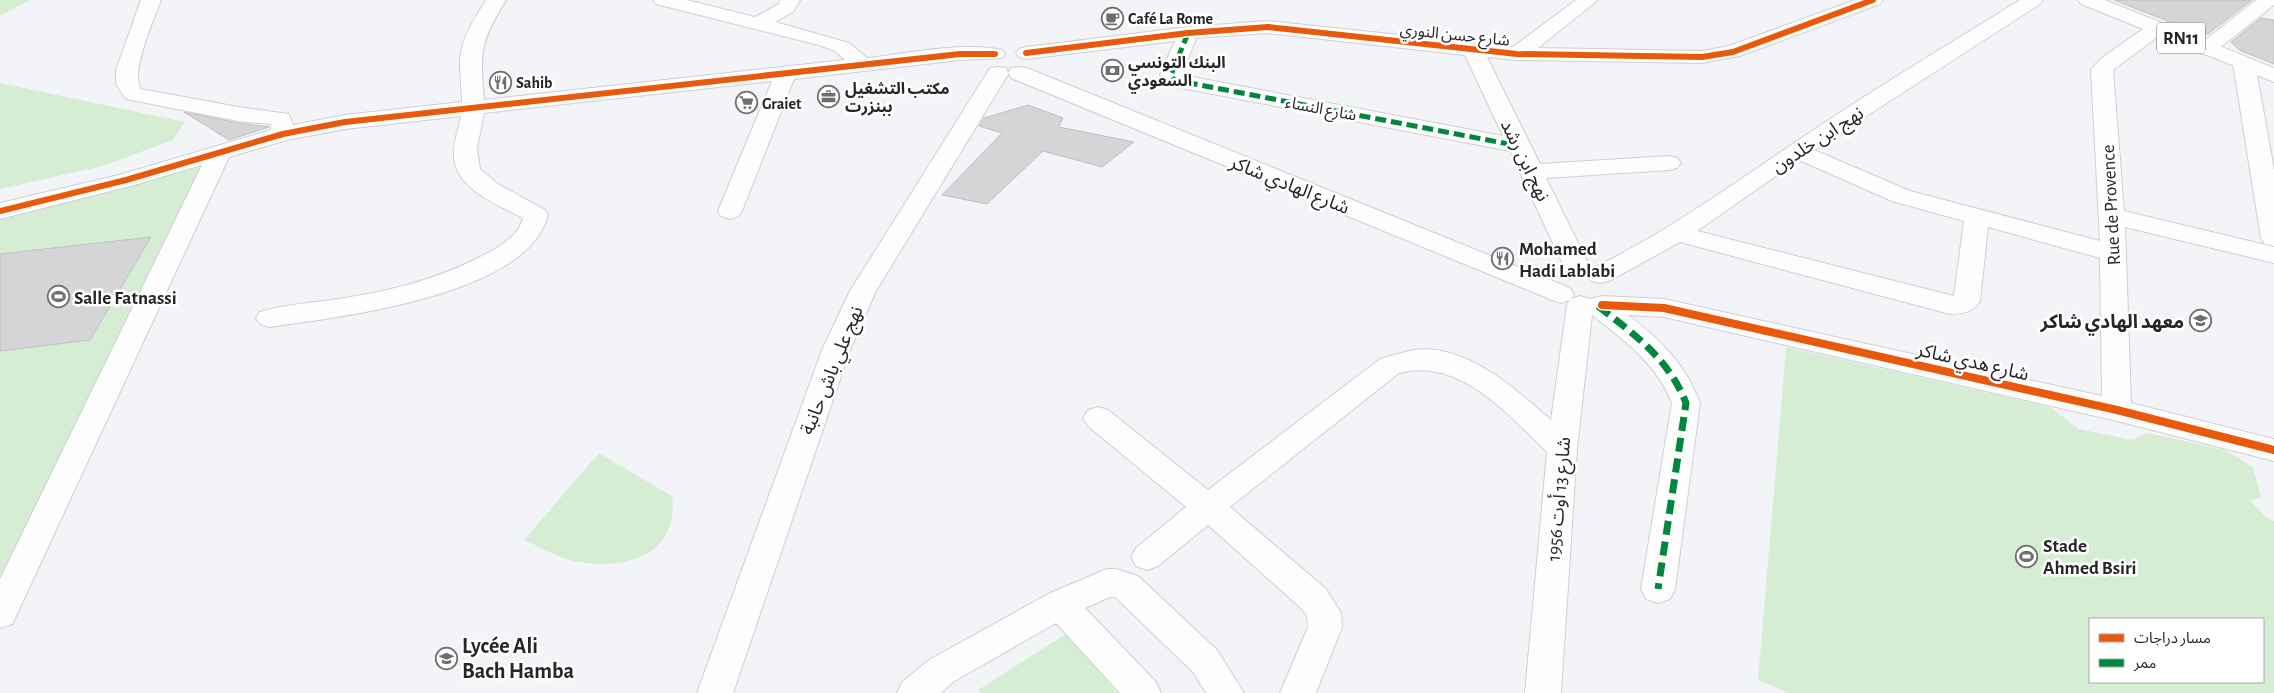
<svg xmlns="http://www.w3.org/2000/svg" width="2274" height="693" font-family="'Alegreya Sans','Noto Sans Arabic',sans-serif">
  <rect width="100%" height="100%" fill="#f3f4f7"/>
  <path fill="#d5eed3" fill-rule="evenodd" d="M0,0H30L0,16Z
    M0,83L185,122L173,140L103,166L0,189Z
    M202,167L0,585V218Z
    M1786,347L2050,407L2079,429L2132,440L2148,433L2225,450L2253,467L2261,497L2250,501L2266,517L2274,521V693H1789L1758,680ZM2090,619H2263V682H2090Z
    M599,453L672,496C680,558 620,572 570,560C554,556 539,546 524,540Z
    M1067,633L1117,693H981L978,690Z"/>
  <path fill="#d5d5d8" stroke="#bfc0c2" d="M2114,0H2252L2208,34L2198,33Z
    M2261,18L2274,20V64L2239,50L2231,42Z
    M1028,105L1063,118L1059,127L1134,142L1102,167L1043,151L987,204L942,195L1002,133L979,126L984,118Z
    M184,112L238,123L269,127L229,140Z
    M151,237L90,340L0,351V254Z"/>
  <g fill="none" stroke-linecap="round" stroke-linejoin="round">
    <defs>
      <path id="minor" d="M141,0H161C154,19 130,73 141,89L238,107L289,114L293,125L345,115L462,102C462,89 460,77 460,64C460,39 474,20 486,0H506C480,42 480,52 484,100L845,60L835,51L819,45L656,4L653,0H687L755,17L779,4L780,0H800L794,11L775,22L849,43L867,58C904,54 966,41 1002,50L1005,54L1002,58L960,60L794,79L742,211L739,216L730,219L721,216L718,211L772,81L484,113L477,148L480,169L498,184L545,210L548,215C528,296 339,317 269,327L260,324L256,318L260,312C283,305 308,303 332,300C385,292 434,281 482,256C499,247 518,237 523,218C500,206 456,189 454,158C453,144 458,130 461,116L345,129L287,140L229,157L17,614L12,624L0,628V579L202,165L134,185L0,219V203L119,175L271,130V124L238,121L126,99L116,84V70Z
        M1576,0H1598L1538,48L1702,51L1729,46L1855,0H1883L1880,4L1740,56L1702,63L1517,60L1487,57L1540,164L1669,156L1677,158L1681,163L1677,168L1669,170L1546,178L1591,269L1587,275L1578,277L1569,275L1565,269L1510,151L1166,85L1160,75L1175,41L1026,59L1019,57L1016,53L1019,49L1026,47L1188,27L1268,21L1513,47ZM1268,33L1465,55L1503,136L1182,75L1196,38Z
        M2020,0H2043L2040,4L1814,150L1910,191L2100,241L2091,69L2103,57L2150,24L2157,22L2164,24L2167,28L2164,32L2113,70L2124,211L2274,247V263L2125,227L2131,403L2274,439V461L2117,421L1664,317L1628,315C1660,339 1686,365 1700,403L1675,589L1670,599L1658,603L1646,599L1641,589L1672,403C1657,364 1624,340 1592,315L1577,448L1561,693H1525L1547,452C1507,414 1460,357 1399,373L1230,507L1326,589L1341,613L1342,627L1316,693H1280L1308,627L1307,616L1302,609L1208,525L1158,566L1147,570L1136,566L1131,557L1136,548L1186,507L1088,426L1083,418L1088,410L1098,407L1108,410L1208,490L1380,359C1391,356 1403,352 1414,350C1465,343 1516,389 1551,420L1567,305L1570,300L1561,303L1552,300L1011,78L1009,73L876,291L850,350L733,693H697L822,350L850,291L990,68L998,67L1006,68L1008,73L1011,68L1019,67L1027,68L1570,288L1574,294L1571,299L1580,296L1590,299L1602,296L1664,299L2102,396L2100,258L1988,227L1980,301C1973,312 1963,314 1950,314L1680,242L1609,281L1600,283L1591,281L1587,275L1591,269C1671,231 1741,178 1815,129C1882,84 1951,43 2020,0ZM1799,160L1892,201L1964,221L1954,296L1697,231Z
        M2256,0H2274V5L2213,53L2206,55L2199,53L2196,49L2199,45Z
        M2244,58L2251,60L2255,64L2274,170V246L2265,244L2261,238L2233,64L2237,60Z
        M1107,569H1116L1138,576L1217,650L1244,693H1206L1193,672L1115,597H1110L1085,608L1156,682L1161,693H1120L1056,623L953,682L941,693H897L902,682L929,660L1048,594Z"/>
      <path id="major" d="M2078,0H2105L2274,68V82L2081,4Z"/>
    </defs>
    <use href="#minor" stroke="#cfcfd1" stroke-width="2"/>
    <use href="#major" stroke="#cfcfd1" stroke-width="2"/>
    <use href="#minor" fill="#fdfdfe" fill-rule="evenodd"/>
    <use href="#major" fill="#fdfdfe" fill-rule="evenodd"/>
    <path stroke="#00873e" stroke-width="5" stroke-dasharray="11 5" stroke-linecap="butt" d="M1188,33L1171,75L1174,80L1519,146"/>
    <path stroke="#00873e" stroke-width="7" stroke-dasharray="14 7" stroke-linecap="butt" d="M1598,306C1634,334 1669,359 1686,403L1658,589"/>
    <defs>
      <path id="cycleway-far1" d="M1026,53L1188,33L1268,27L1517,54L1702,57L1733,52L1873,0
        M0,211L126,180L283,134L345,122L960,54H995"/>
      <path id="cycleway" d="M1602,305L1664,308L2117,410L2274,450"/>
    </defs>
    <use href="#cycleway-far1" stroke="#fff" stroke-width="9"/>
    <use href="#cycleway" stroke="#fff" stroke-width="11"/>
    <use href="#cycleway-far1" stroke="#e8590c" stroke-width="6"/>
    <use href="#cycleway" stroke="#e8590c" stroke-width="8"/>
  </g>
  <defs>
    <symbol id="cafe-ring" viewBox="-11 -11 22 22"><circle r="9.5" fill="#fff" stroke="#6e6e70" stroke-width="1.5"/><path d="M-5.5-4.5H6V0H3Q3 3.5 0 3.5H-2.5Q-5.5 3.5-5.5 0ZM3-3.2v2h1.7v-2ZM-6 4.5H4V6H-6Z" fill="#6e6e70"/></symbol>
    <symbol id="bank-ring" viewBox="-11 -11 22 22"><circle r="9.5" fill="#fff" stroke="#6e6e70" stroke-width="1.5"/><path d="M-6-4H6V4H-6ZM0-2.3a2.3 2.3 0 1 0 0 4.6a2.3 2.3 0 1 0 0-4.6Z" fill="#6e6e70"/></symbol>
    <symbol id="restaurant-ring" viewBox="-11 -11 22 22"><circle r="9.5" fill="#fff" stroke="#6e6e70" stroke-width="1.5"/><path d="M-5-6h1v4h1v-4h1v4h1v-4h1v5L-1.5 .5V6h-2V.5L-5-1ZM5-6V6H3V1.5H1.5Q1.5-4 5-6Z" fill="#6e6e70"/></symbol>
    <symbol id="office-ring" viewBox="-11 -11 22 22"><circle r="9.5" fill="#fff" stroke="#6e6e70" stroke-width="1.5"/><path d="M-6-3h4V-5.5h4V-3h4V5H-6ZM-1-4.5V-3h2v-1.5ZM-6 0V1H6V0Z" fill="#6e6e70"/></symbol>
    <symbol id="supermarket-ring" viewBox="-11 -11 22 22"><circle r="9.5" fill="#fff" stroke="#6e6e70" stroke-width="1.5"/><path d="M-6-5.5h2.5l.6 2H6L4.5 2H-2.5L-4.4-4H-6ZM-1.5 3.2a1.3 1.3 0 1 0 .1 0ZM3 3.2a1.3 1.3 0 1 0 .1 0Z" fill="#6e6e70"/></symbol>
    <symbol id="stadium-ring" viewBox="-11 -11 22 22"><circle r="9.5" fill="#fff" stroke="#6e6e70" stroke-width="1.5"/><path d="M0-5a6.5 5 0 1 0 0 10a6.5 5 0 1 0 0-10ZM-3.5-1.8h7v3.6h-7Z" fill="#6e6e70"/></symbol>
    <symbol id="school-ring" viewBox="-11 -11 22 22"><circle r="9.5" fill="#fff" stroke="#6e6e70" stroke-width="1.5"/><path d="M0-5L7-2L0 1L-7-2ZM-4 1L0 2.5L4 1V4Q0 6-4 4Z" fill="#6e6e70"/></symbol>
  </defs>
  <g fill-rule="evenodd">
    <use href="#cafe-ring" x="1100" y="6" width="25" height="25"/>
    <use href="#bank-ring" x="1100" y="58" width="25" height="25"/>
    <use href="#restaurant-ring" x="488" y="70" width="25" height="25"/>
    <use href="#office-ring" x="816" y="84" width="25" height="25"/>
    <use href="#supermarket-ring" x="734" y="90" width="25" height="25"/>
    <use href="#restaurant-ring" x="1490" y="246" width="25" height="25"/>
    <use href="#stadium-ring" x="46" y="284" width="25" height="25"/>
    <use href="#school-ring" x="2188" y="308" width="25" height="25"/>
    <use href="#stadium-ring" x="2014" y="544" width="25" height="25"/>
    <use href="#school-ring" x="434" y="646" width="25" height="25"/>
  </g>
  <g text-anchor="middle" stroke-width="5" stroke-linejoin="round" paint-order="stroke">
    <g font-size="16" font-weight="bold" fill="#262628" stroke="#fff" text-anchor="start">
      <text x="1128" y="24">Café La Rome</text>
      <text x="1128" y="68">البنك التونسي<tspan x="1128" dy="18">السعودي</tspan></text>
      <text x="516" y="88">Sahib</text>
      <text x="845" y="94">مكتب التشغيل<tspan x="845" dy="18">ببنزرت</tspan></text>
      <text x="762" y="109">Graiet</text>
    </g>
    <g font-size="16" fill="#262628" stroke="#fff">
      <text transform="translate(1455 34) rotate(6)" y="6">شارع حسن النوري</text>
      <text transform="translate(1321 108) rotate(11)" y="6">شارع النساء</text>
    </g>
    <rect fill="#fff" stroke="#676768" stroke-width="1" x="2157" y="22.5" width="48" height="31" rx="4"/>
    <g font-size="18" font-weight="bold" fill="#262628">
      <text x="2181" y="44">RN11</text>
    </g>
    <g font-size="19" fill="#262628" stroke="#fff">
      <text transform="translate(1817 139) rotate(-33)" y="7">نهج ابن خلدون</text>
      <text transform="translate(1526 160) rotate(64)" y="7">نهج ابن رشد</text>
      <text transform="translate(1290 184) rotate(22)" y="7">شارع الهادي شاكر</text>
      <text transform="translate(2110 205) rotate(-93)" y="7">Rue de Provence</text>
      <text transform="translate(1973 361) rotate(13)" y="7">شارع هدي شاكر</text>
      <text transform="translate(831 370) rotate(-68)" y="7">نهج علي باش حانبة</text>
      <text transform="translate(1558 499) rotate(-85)" y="7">شارع 13 أوت 1956</text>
    </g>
    <g font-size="19" font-weight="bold" fill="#262628" stroke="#fff" text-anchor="start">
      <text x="1519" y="255">Mohamed<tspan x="1519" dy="22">Hadi Lablabi</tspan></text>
      <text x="74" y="304">Salle Fatnassi</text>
      <text x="2184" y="328" text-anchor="end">معهد الهادي شاكر</text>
      <text x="2043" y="552">Stade<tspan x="2043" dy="22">Ahmed Bsiri</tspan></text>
    </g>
    <g font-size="22" font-weight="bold" fill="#262628" stroke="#fff" text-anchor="start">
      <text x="462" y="653">Lycée Ali<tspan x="462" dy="25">Bach Hamba</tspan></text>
    </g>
  </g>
  <rect x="2089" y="618" width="175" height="65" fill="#ffffff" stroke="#a8a8a9"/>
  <rect x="2099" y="634" width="25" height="8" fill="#e8590c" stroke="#a8a8a9"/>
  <text x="2134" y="643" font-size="15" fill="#262628">مسار دراجات</text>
  <rect x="2099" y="659" width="25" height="8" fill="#00873e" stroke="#a8a8a9"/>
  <text x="2134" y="668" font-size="15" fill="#262628">ممر</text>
</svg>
